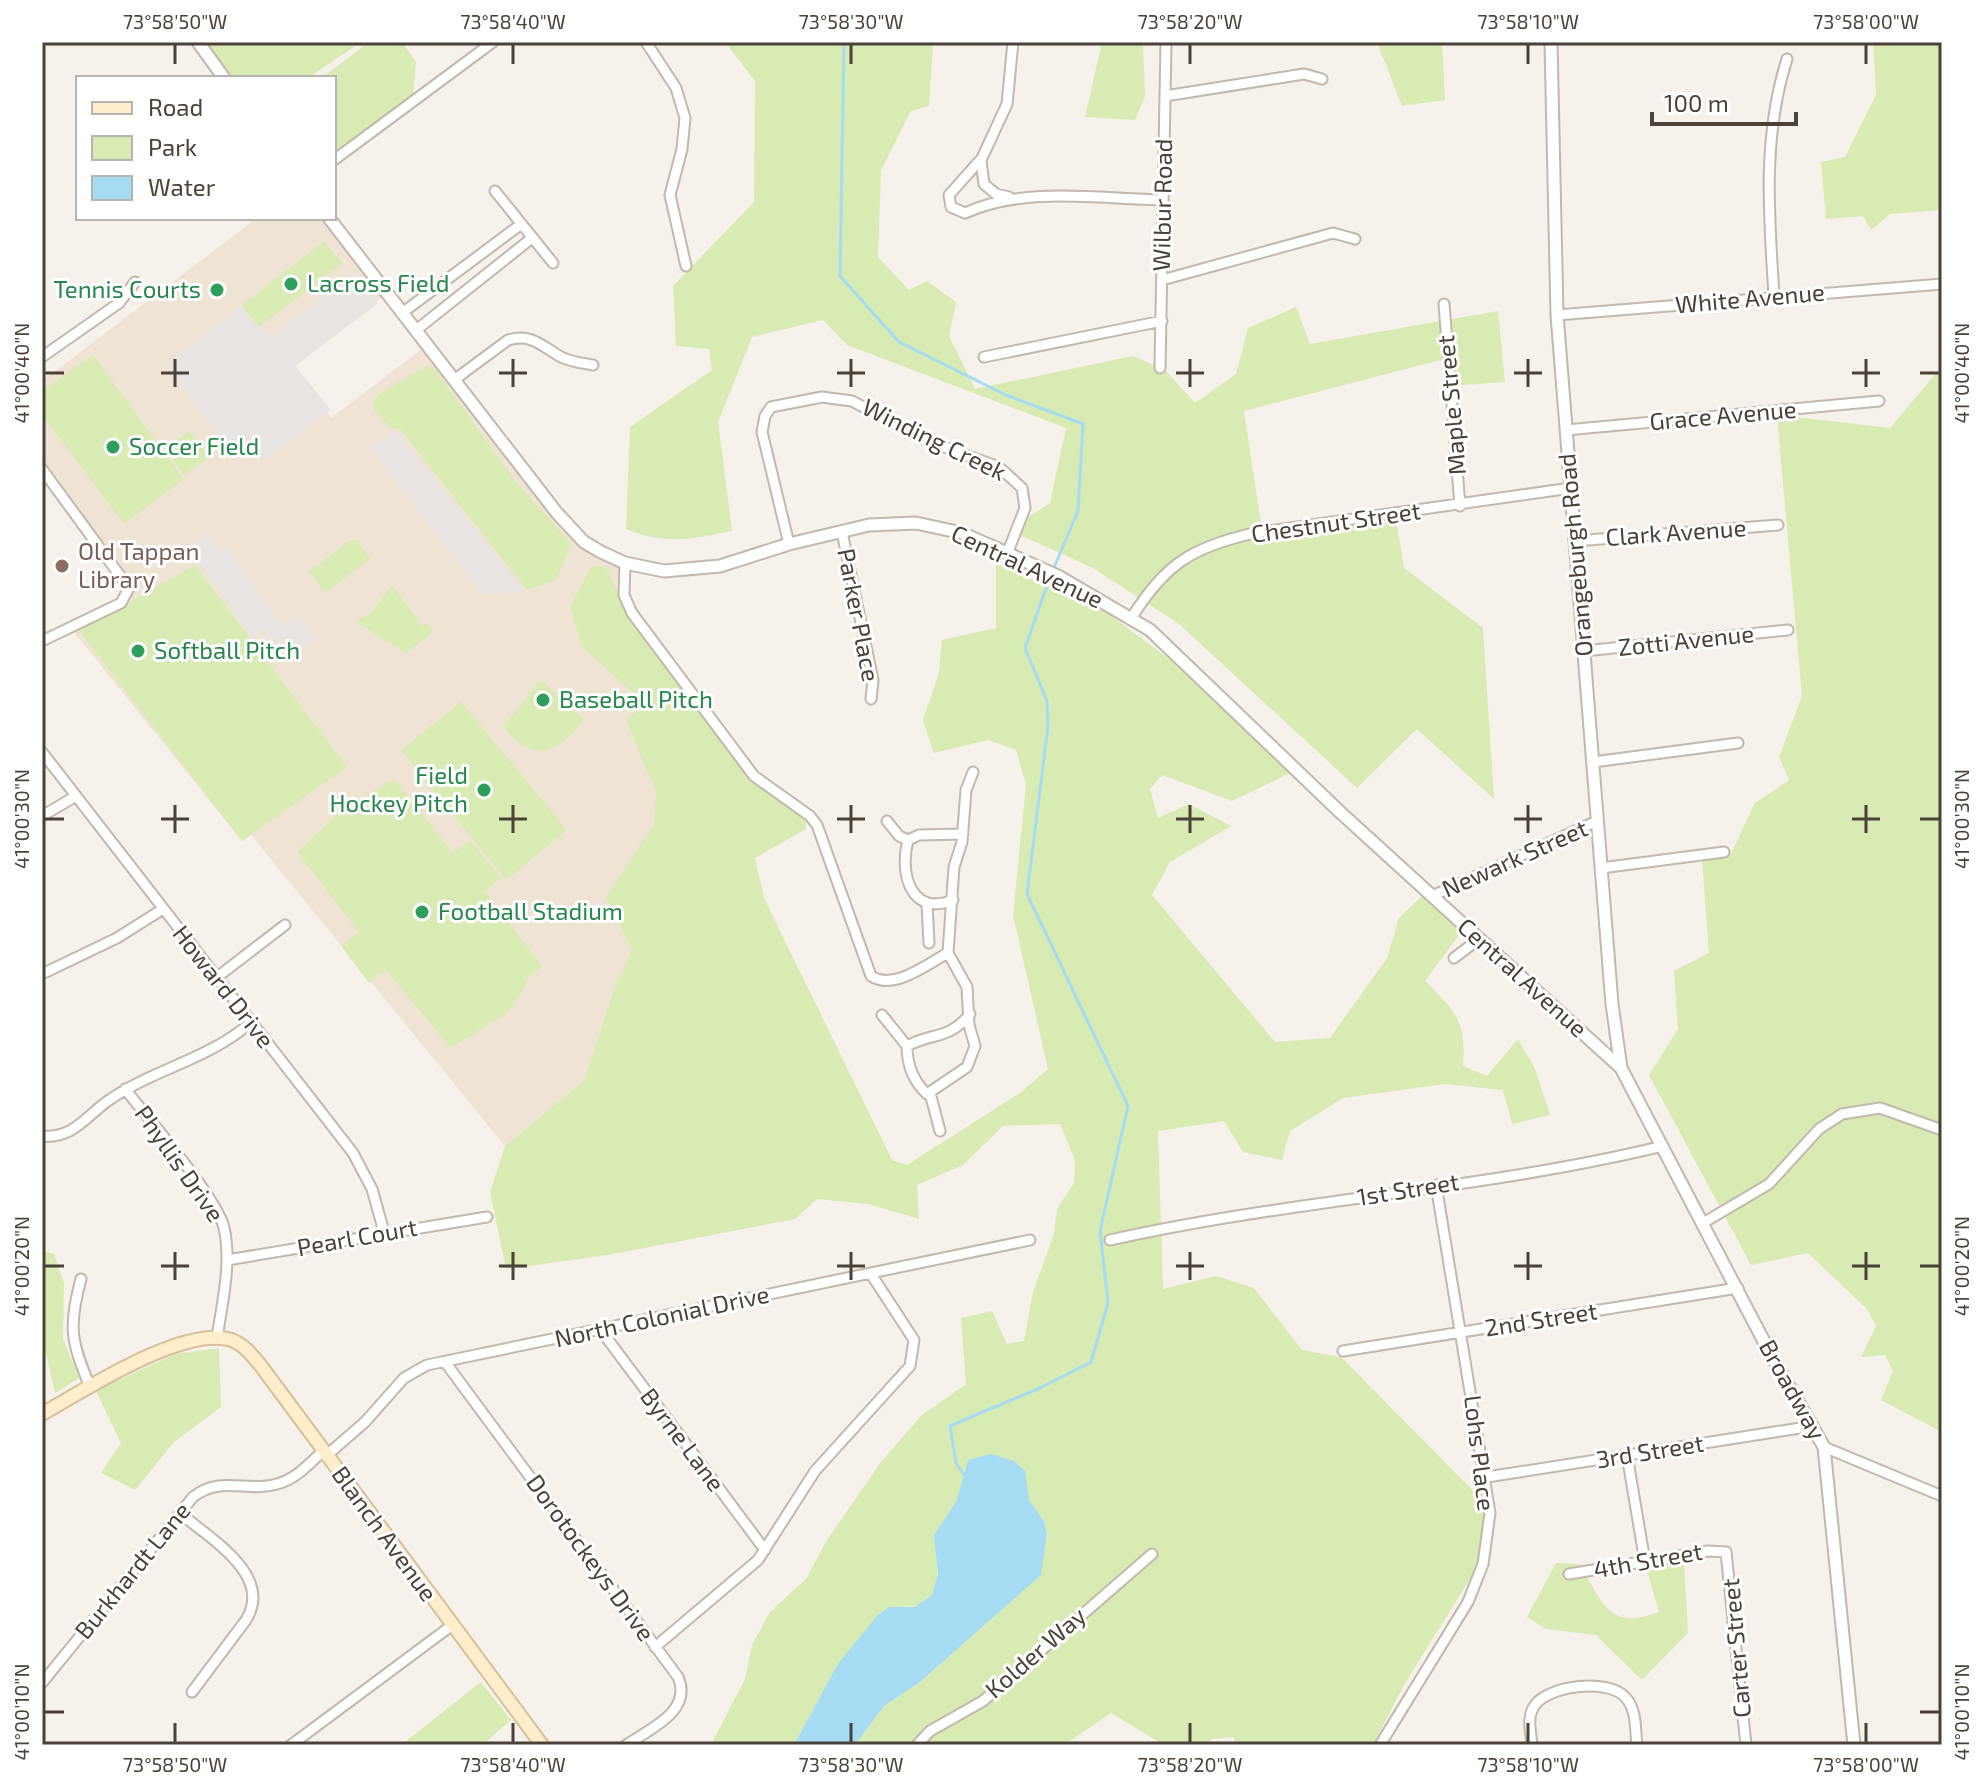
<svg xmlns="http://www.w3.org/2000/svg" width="1984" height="1787" font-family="'Exo 2',sans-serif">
  <rect width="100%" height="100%" fill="#f6f1ea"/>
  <path fill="#efe4d4" d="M257,218H329L387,293L295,366L331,418L426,346L570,528L625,563L624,595L754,776L614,990L585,1081L505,1146L251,835L242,841L70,627L128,593L42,469V381Z"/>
  <path fill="#d7ebb2" d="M206,42H361L308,78H231Z
    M369,42H402L416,62L413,95L334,152V78H322Z
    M725,42H933L929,106L911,111L881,171L878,257L909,290L927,281L956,302L949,336L975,389L1133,356L1165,370L1195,403L1236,374L1248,328L1296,307L1310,344L1498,311L1505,382L1451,386L1448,358L1244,411L1263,537L1395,513L1404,568L1483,628L1494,799L1417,729L1357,788L1179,624L1093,568L1009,530L1050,503L1066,428L847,345L823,320L752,337L718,422L732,531C694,539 663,545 626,529L630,427L712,370L709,349L676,346L673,286L754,202L755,81Z
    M1102,42H1143L1145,96L1135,120L1085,117Z
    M1377,42H1442L1445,100L1402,106Z
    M1873,42H1942V210L1890,214L1871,230L1863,216L1826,219L1821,162L1845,157L1876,95Z
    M324,241L342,263L259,327L241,306Z
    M93,355L184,479L124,524L42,414V391Z
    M427,366L433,367L513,478L571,544L556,580L527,590L400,429L391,428L374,410L373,402L380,393Z
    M1942,366V1432L1881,1400L1893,1371L1885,1355L1861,1357L1876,1326L1867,1309L1808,1253L1751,1265L1649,1075L1678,1029L1674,971L1709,953L1702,859L1731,854L1754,804L1789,780L1779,757L1802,696L1777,415L1890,428Z
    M190,431L209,458L184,475L165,448Z
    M350,540H357L370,559L325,593L309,572Z
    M996,564L1106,612L1168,658L1292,772L1232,801L1162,775L1150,789L1158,818L1189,804L1231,826L1170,862L1152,895L1275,1042L1330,1038L1387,958L1399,918L1422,896L1462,931L1425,981C1456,1012 1466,1020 1463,1066L1487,1076L1518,1039L1535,1069L1550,1115L1512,1124L1503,1090L1445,1084L1343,1098L1290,1131L1282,1160L1243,1152L1224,1121L1158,1131L1163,1289L1216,1276L1254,1288L1302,1350L1341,1357L1485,1503L1478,1566L1404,1685L1373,1745H1235L1234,1737L1211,1739L1210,1745H1164L1111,1713L1064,1745H855L884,1706L920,1682L1041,1574L1047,1533L1044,1521L1029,1500L968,1460L957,1500L934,1535L938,1556L937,1582L932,1595L915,1607L904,1606L837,1665L794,1745H711L745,1679L752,1645L770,1612L807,1578L825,1543L881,1462L922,1415L966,1384L961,1318L992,1311L1007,1344L1024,1341L1033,1292L1054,1234L1057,1209L1074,1183L1075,1160L1060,1124L1003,1126L963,1165L917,1185L919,1219L868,1204L817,1199L795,1219L608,1255L506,1269L490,1192L505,1146L585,1080L614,989L632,950L606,897L655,822L656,792L626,720L646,704L582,647L570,607L592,566H605L618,593L748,776L806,817V829L755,858L764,898L892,1160L907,1165L1020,1093L1048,1069L1013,915L1026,785L1016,750L988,740L934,753L923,720L939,673L942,640L996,628Z
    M195,565L347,767L242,841L79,631Z
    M392,585L422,626L427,623L434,632L406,653L356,622L373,611Z
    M541,680L583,719C562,754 529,765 504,726Z
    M461,702L567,830L506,880L401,750Z
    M394,779L453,853L470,840L501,878L485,891L542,966L527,979L523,990L508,1012L451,1048L386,970L369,983L341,946L359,932L297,852L341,811Z
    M42,1251L54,1254L64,1283L63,1339L79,1378L55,1393L42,1335Z
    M219,1348L221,1407L174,1442L135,1490L101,1473L121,1443L96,1391L175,1354Z
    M1684,1560L1688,1633L1642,1680L1596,1635L1546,1629L1527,1617L1556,1563L1579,1564C1604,1602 1606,1631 1659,1612L1646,1567Z
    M481,1682L511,1720L482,1745H401Z"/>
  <path fill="#e7e4e2" d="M353,273L378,303L295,366L331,410L262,461L252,449L237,460L166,364L241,306L269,338Z
    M395,430L525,592L483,594L369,447Z
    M206,533L220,552L227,548L282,626L299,615L316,639L297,652L286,637L275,644L264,628L252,637L197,559H190L201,551L194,542Z"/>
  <path fill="#a6dcf3" d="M990,1454L1014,1461L1025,1471L1029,1500L1044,1521L1047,1534L1041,1575L920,1682L884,1706L855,1745H794L837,1665L877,1616L889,1607H915L932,1595L938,1574L934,1535L957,1500L968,1460Z"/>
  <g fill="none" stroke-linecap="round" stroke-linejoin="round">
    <path stroke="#a6dcf3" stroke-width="3" d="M844,42L840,276L899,342L1006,395L1083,424L1078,511L1053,570
      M964,1475L956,1463L950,1426L1042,1387L1091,1362L1108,1303L1100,1231L1128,1106L1027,894L1048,726L1047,701L1025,648L1050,577"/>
    <defs>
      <path id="minor" d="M646,42L676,88L685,118L682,149L670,195L686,266
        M1013,42L1007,104L982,158L949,195L951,207L965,213C1024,186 1099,199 1162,200
        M1165,96L1304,74L1322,79
        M334,160L493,42
        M981,161L984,184L996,194L1009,197
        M495,191L553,263
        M1162,280L1333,233L1355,239
        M1774,296C1769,215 1762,138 1787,59
        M1444,304L1460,506
        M402,313L520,225
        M1557,315L1942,284
        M415,331L532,238
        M42,357L119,303L135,282
        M984,357L1162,321
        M1160,368L1166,42
        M454,380L508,340C531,333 542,346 561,357C571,362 582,363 593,365
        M1566,430L1879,401
        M42,469L129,588L121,603L42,641
        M842,532L873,680L871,699
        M1575,541L1778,525
        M789,544L762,432L765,416L771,407L822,397L852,401L925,440L999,467L1022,488L1025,508L1007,554
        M625,563L624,595L632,613L754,776L810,816L817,825L871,976C894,991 927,964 948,953
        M1132,617C1166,563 1193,547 1254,533L1571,488
        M1584,651L1788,630
        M42,752L353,1153L372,1189L384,1232
        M1593,762L1738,743
        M42,816L76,796
        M887,821L899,836L908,840
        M1601,868L1724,852
        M1432,896L1597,821
        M953,900C911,917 899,874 908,840L919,835L963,834
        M927,904L929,943
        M1454,958L1479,939
        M42,974L117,938L163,909
        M216,978L285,925
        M970,1014C949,1040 933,1032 907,1046C907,1065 913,1081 927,1094L967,1067L975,1046L969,1025L967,987L948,953L954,867L962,842L966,790L973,772
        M882,1015L907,1046
        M125,1089C147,1117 218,1199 224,1228C232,1263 222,1303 217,1338
        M930,1093L940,1131
        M42,1136C71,1139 84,1119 105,1103C151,1069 207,1061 250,1023
        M1703,1223L1769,1184L1819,1129L1842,1114L1880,1108L1942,1130
        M1110,1240C1293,1199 1482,1190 1663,1146
        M227,1260L487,1217
        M81,1279C68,1327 71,1341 90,1387
        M600,1329L765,1550
        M1343,1351L1738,1288
        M445,1362L678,1677C693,1711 650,1729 626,1745
        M1824,1447L1942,1496
        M327,1455L365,1422L404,1378L427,1365L1030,1240
        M1627,1455L1645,1562
        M1487,1477L1813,1426
        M180,1513C210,1539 274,1575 246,1620L192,1692
        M1569,1574L1708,1551L1726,1552L1746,1745
        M655,1647L758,1560L815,1471L910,1366L914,1340L871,1274
        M42,1683L193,1497C221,1475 246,1493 277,1484C296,1479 309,1464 323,1451
        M291,1745L451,1626
        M917,1745L930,1731L983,1701L1152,1554
        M1380,1745L1468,1602L1483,1564L1490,1513L1436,1185
        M1532,1745C1531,1733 1527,1719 1533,1708C1545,1685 1608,1678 1625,1697C1637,1709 1635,1729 1637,1745"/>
      <path id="tertiary" d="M198,42L224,78
        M1551,42L1557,315L1612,1004L1621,1068
        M329,218L557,513L584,542L601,552L625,563L664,571L720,566L789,544L869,525L916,523L962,533L1058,576L1150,630L1341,813L1621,1068L1770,1353L1824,1447L1854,1745"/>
      <path id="secondary" d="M42,1414C85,1390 179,1328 228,1339C242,1342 252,1355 261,1366L542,1745"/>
    </defs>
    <use href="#minor" stroke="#c2b8ac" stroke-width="13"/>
    <use href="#tertiary" stroke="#c2b8ac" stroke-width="15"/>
    <use href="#secondary" stroke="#d7c099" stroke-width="16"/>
    <use href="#minor" stroke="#fff" stroke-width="9"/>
    <use href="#tertiary" stroke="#fff" stroke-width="11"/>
    <use href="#secondary" stroke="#ffedcb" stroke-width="12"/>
  </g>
  <path fill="none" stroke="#4a4138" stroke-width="3" d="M175,44V64M513,44V64M851,44V64M1190,44V64M1528,44V64M1866,44V64M175,359V387M513,359V387M851,359V387M1190,359V387M1528,359V387M1866,359V387M44,373H64M161,373H189M499,373H527M837,373H865M1176,373H1204M1514,373H1542M1852,373H1880M1920,373H1940M175,805V833M513,805V833M851,805V833M1190,805V833M1528,805V833M1866,805V833M44,819H64M161,819H189M499,819H527M837,819H865M1176,819H1204M1514,819H1542M1852,819H1880M1920,819H1940M175,1252V1280M513,1252V1280M851,1252V1280M1190,1252V1280M1528,1252V1280M1866,1252V1280M44,1266H64M161,1266H189M499,1266H527M837,1266H865M1176,1266H1204M1514,1266H1542M1852,1266H1880M1920,1266H1940M44,1712H64M1920,1712H1940M175,1723V1743M513,1723V1743M851,1723V1743M1190,1723V1743M1528,1723V1743M1866,1723V1743"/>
  <g fill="#2e9e5b" stroke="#fff" stroke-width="3">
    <circle cx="291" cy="284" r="8"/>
    <circle cx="217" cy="290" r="8"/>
    <circle cx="113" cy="447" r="8"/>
    <circle cx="138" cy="651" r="8"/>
    <circle cx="543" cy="700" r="8"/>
    <circle cx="484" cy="790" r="8"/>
    <circle cx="422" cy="912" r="8"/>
  </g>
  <circle fill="#8d6e63" stroke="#fff" stroke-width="3" cx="62" cy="566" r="8"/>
  <g text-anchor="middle" stroke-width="6" stroke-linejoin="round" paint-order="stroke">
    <g font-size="24" fill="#4a4138" stroke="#fff">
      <text transform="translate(1163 205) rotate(-89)" y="8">Wilbur Road</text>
      <text transform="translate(1750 299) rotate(-5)" y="8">White Avenue</text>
      <text transform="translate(1452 405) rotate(-95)" y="8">Maple Street</text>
      <text transform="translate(1723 416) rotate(-5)" y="8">Grace Avenue</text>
      <text transform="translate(934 440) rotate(26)" y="8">Winding Creek</text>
      <text transform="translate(1336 523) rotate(-8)" y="8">Chestnut Street</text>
      <text transform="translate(1676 533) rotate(-4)" y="8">Clark Avenue</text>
      <text transform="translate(1576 555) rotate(-95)" y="8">Orangeburgh Road</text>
      <text transform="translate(1027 567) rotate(25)" y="8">Central Avenue</text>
      <text transform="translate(858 615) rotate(79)" y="8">Parker Place</text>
      <text transform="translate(1686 641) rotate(-6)" y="8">Zotti Avenue</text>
      <text transform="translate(1515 859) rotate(-24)" y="8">Newark Street</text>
      <text transform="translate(1522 978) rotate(42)" y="8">Central Avenue</text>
      <text transform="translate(223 987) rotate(52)" y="8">Howard Drive</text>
      <text transform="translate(179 1164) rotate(55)" y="8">Phyllis Drive</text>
      <text transform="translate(1408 1190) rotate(-9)" y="8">1st Street</text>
      <text transform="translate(357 1238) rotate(-10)" y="8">Pearl Court</text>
      <text transform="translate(662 1317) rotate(-12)" y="8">North Colonial Drive</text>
      <text transform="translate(1541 1320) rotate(-9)" y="8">2nd Street</text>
      <text transform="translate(1792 1390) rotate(61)" y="8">Broadway</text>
      <text transform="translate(682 1440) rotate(53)" y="8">Byrne Lane</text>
      <text transform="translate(1650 1452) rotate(-9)" y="8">3rd Street</text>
      <text transform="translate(1479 1453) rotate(83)" y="8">Lohs Place</text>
      <text transform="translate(384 1534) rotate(54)" y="8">Blanch Avenue</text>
      <text transform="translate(590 1558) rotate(54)" y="8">Dorotockeys Drive</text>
      <text transform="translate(1648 1561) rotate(-10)" y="8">4th Street</text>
      <text transform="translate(133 1571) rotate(-51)" y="8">Burkhardt Lane</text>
      <text transform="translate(1737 1648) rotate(-95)" y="8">Carter Street</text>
      <text transform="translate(1036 1653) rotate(-41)" y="8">Kolder Way</text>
    </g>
    <g font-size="24" fill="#27864d" stroke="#fff" text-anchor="start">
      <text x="307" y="292">Lacross Field</text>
      <text x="201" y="298" text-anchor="end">Tennis Courts</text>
      <text x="129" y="455">Soccer Field</text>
      <text x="154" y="659">Softball Pitch</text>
      <text x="559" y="708">Baseball Pitch</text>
      <text x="468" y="784" text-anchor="end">Field<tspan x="468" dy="28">Hockey Pitch</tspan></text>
      <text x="438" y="920">Football Stadium</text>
    </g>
    <g font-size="24" fill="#785e54" stroke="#fff" text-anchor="start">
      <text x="78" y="560">Old Tappan<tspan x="78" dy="28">Library</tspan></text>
    </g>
  </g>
  <rect width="1984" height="1787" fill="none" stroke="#ffffff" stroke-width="88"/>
  <rect x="76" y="76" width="260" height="144" fill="#ffffff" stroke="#b7b3af" stroke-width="2"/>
  <rect x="92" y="102" width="40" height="12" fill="#ffedcb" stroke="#b7b3af" stroke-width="2"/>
  <text x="148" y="116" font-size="24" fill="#4a4138">Road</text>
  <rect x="92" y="136" width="40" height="24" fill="#d7ebb2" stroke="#b7b3af" stroke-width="2"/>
  <text x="148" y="156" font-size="24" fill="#4a4138">Park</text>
  <rect x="92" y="176" width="40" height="24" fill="#a6dcf3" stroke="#b7b3af" stroke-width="2"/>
  <text x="148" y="196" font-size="24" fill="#4a4138">Water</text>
  <path d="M1652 112v12h144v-12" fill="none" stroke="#4a4138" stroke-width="4"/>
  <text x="1664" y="112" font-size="24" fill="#4a4138" stroke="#ffffff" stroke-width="6" paint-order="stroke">100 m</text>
  <rect x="44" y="44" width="1896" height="1699" fill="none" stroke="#4a4138" stroke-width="3"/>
  <g font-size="20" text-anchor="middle" fill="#4a4138">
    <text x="175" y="29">73°58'50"W</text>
    <text x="513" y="29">73°58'40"W</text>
    <text x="851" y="29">73°58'30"W</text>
    <text x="1190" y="29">73°58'20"W</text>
    <text x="1528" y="29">73°58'10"W</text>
    <text x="1866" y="29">73°58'00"W</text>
    <text transform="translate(22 373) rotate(-90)" y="7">41°00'40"N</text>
    <text transform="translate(1962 373) rotate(-90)" y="7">41°00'40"N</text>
    <text transform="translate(22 819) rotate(-90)" y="7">41°00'30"N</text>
    <text transform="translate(1962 819) rotate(-90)" y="7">41°00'30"N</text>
    <text transform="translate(22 1266) rotate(-90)" y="7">41°00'20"N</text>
    <text transform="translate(1962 1266) rotate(-90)" y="7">41°00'20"N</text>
    <text transform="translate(22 1712) rotate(-90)" y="7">41°00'10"N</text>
    <text transform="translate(1962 1712) rotate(-90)" y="7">41°00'10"N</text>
    <text x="175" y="1772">73°58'50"W</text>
    <text x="513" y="1772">73°58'40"W</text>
    <text x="851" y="1772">73°58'30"W</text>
    <text x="1190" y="1772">73°58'20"W</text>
    <text x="1528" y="1772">73°58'10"W</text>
    <text x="1866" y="1772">73°58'00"W</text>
  </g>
</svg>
